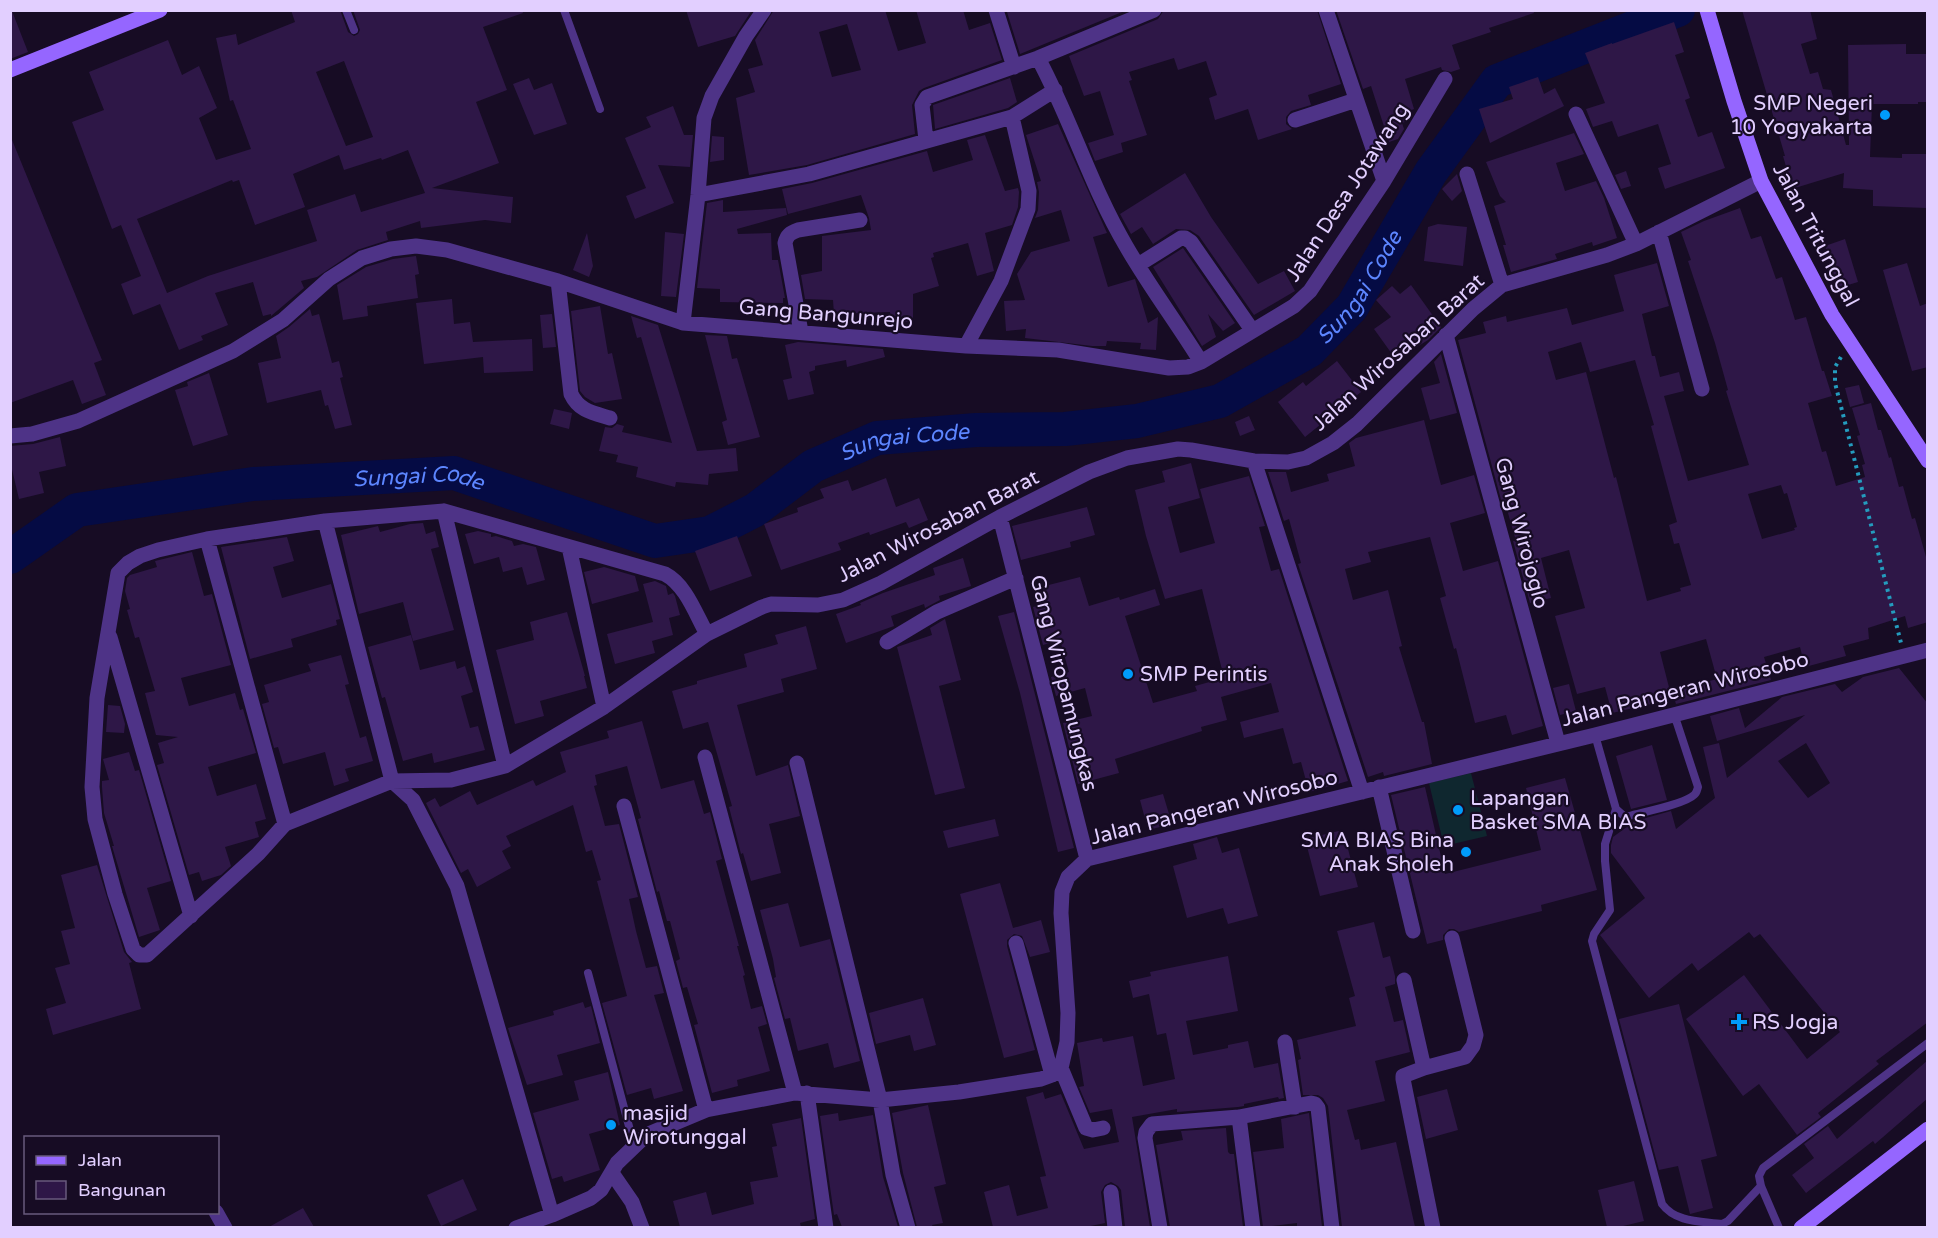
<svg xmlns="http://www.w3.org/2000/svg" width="1938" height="1238" font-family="'Varela Round',sans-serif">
  <rect width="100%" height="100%" fill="#170c24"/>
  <path fill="#0f272f" d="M1471,773L1487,836L1444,846L1429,783Z"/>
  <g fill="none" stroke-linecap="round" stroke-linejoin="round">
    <path stroke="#050b44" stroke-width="34" id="s1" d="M10,557L77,510L253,484L454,473L655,541L710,533L755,510L813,466L877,438L976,430L1065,429L1137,421L1220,401L1309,351L1352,307L1431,172L1497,81L1678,10"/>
  </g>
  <path fill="#2e1747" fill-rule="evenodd" d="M291,10H340L348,32L354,36L358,34L360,30L353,10H522L523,13L483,27L507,90L476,102L499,163L432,188L513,197L511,223L485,220L421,228L420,221L386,232L388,240L357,250L317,277L301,281L304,288L271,316V314L263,316L253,282L215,293L228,325L201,336L203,340L179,350L160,304L133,315L121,284L141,276L121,225L112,229L72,122L104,110L89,72L168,40L182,75L199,66L217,108L199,118L216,160L251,149L233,100L230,101L216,38L236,34L238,45L295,22ZM344,61L373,137L346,146L316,72ZM408,150L425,193L361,212L355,194L307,210L317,241L208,276L167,293L137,219L232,180L233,182L239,180L255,225L305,207L293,174L339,155L344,170L381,158L382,160Z
    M686,10H752L735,36L698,47Z
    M774,10H885L898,51L926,43L916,10H963L969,30L990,23L1002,60L924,88L919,91L912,105L915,134L807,165L749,175L736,98L755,92L748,69L763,65L755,40ZM847,24L861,70L832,77L819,32Z
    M1011,10H1127L1020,54L1007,12Z
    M1164,10H1317L1341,84L1308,95L1311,105L1291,111L1286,117V124L1292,129L1258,140L1248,109L1215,120L1209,98L1217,95L1206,61L1178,70L1174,58L1129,72L1132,80L1129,81L1147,135L1121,143L1123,152L1095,161L1088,143L1114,135L1100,91L1084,96L1069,56L1158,19Z
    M1336,10H1533L1534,13L1489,28L1491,32L1452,45L1460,69L1451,72L1442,70L1441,67L1405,79L1414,109L1406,112L1408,121L1402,123L1404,129L1398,139L1389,142L1371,86L1363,89Z
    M1742,10H1810L1817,39L1801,44L1810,74L1818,72L1823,89L1831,90L1846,145H1849L1848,45L1906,44V54H1928V102H1918V104H1872L1870,157L1902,158V154H1927V208L1873,206V190L1843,188L1844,173L1795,188L1794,184H1791L1783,156H1785Z
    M10,11H12L28,52L10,59Z
    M1674,22L1684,52L1675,55L1690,98L1685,100L1698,137L1712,132L1725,168L1665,189L1658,168L1671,164L1658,124L1618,137L1612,121L1593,127L1586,109L1605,103L1585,53L1612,43V44Z
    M1538,77L1544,94L1555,88L1564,106L1490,143L1479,109L1513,99L1509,87Z
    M529,78L534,90L552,83L567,124L534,135L513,84Z
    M1010,78L1017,102L1008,108L935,129L933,105Z
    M673,106L684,135H693L690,167L658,165L674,203L635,219L626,196L646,188L625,138L651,127L646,117Z
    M1058,124L1107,233L1093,237L1108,287L1135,279L1148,323L1158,317L1156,350L1140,349L1141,343L1107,341L1106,346H1092L1025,338L1026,329L1006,331L1004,301L1025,300L1017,274L1031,252L1070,241L1061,210L1035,218L1038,210L1039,192L1037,182L1041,181L1026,135Z
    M1574,133L1584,154L1556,163L1565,191L1596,181L1604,198L1617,238L1593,246L1592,242L1555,254L1557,259L1511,272L1503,245H1506L1494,206L1506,202L1500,196L1486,162Z
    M10,135L102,360L94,363L106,395L82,404L73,380L10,403Z
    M985,135L1005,191L1018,188L1019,192L1018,207L1012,225L985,233L994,271L977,276L968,243L933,253L934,257L931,258L939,286L913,294V322H891L890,312L834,314L833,300L805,299L801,275L822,271V236L871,230L869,218L861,195L788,214L782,189L812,183L927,151L933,172L973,160L967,140Z
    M712,136L724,137V160L710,162Z
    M1626,171L1631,186L1621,189L1615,175Z
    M1185,173L1211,217L1258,284L1284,271L1295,291L1254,315L1199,236L1190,230L1176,229L1153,244L1142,227L1131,234L1120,214Z
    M1457,174L1462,191L1452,201L1442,189Z
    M723,200V212L786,208L787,215L737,229L738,234L771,233L772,260H778L785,298H783V303L720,302V289L697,288L707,203Z
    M1740,208L1751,239L1761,236L1776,279L1782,277L1795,320L1806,317L1822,371H1824L1832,396L1808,403L1822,452L1826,451L1836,486L1865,477L1862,465L1865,464L1857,436L1860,435L1852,408L1871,403L1878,430H1881L1889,458L1891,457L1899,487L1903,486L1912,519L1915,518L1928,564V622L1908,628L1905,616L1868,628L1869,639L1843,646L1846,656L1805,667L1800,647L1764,657L1771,680L1676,704L1672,691L1717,679L1706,639L1660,652L1672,699L1612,713L1605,687L1577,694L1555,616L1585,608L1569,550L1541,558L1551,598L1530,603L1513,541H1516L1506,506L1503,507L1458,340L1486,333L1483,322L1506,316L1507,322L1567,308L1572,325L1624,311L1614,275L1657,263L1669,306L1642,314L1652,356H1655L1660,377L1679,372L1684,391L1664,396L1688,481L1749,465L1726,391L1728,390L1715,343L1688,261L1691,260L1681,232L1704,221ZM1581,342L1590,372L1635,360L1654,425L1651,426L1677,522L1669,525L1674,544L1679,543L1691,585L1680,588L1681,591L1647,601L1616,477L1614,478L1586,372L1556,380L1548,352ZM1781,485L1784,494L1787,493L1797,527L1794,528L1795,530L1762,539L1748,494Z
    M1438,224L1467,227L1463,266L1424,261L1428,227Z
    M665,232L684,234L676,297L661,296Z
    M587,233L593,266L589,277L573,270Z
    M1845,239L1858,282L1838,288L1825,246Z
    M1183,248L1235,323L1223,331L1208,314L1216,337L1202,346L1153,267Z
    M416,256L419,274L415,275L418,298L367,306L368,316L343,320L337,285L366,267L393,259Z
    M1907,263L1920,306L1928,303V367L1912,371L1883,270Z
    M1411,285L1441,327L1428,340L1412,350L1407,343L1392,354L1374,329L1391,317L1376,300L1392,286L1400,294Z
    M452,299L454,324L470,322L473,342L532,339L533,371L484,373L483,357L424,364L416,303Z
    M600,306L608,354L612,353L622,399L595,403L585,397L580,391L571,311Z
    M310,309L312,316L319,314L332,363L339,361L343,377L340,378L352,425L335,429L328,405L325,406L321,390L267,403L258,363L281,358L276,336L289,327Z
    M552,314L556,347L543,348L540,315Z
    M631,316L658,325L697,451L736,448L738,471L709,474L708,485L676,482L675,487L636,477L638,467L616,462L618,455L599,451L605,427L612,428L617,424L624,426L622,432L672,443L641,337L637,338Z
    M705,335L727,336L732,359L737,358L760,437L728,445L722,422L727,420Z
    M798,342L883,349L885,357L847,367L846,360L815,366V370L809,372L814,394L788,400L783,380L792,378L785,345Z
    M1441,354L1457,413L1430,420L1421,388L1440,383L1434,362Z
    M1337,361L1361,392L1305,437L1278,402L1303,382L1306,386Z
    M209,373L228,435L193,446L175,390L188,386L187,382Z
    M1859,385L1864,403L1850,407L1845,388Z
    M554,409L572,413L569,429L550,424Z
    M1249,416L1255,430L1240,436L1235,422Z
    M1424,420L1441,485L1474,475L1485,513L1450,523L1463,571L1498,561L1543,726L1512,735L1506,715L1475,723L1456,648L1454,649L1440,598L1446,596L1430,537L1368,552L1371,562L1345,569L1353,600L1388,590L1402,646L1399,647L1422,722H1424L1432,764L1384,776L1383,772L1368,777L1298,564L1301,563L1289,519L1284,521L1268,472H1286L1291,492L1329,481L1327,474L1355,466L1349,443L1356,438Z
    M60,437L66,466L39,472L44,493L19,499L10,461V446L33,444Z
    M1191,463L1200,498L1168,507L1180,553L1215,543L1200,489L1249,476L1265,526L1259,527L1271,571L1279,569L1348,781L1309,792L1301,762L1293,764L1283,728L1244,738L1240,722L1279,712L1271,683L1221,697L1227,720L1201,727L1202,731L1115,759L1119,773L1078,784L1063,723L1092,716L1085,688L1056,696L1051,677L1069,672L1060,640L1043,645L1033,607L1037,606L1033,589L1080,577L1089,606L1119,597L1120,600L1155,589L1160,605L1125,616L1153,703L1197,691L1195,686L1224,678L1202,589L1165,599L1146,536L1135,490L1165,482L1162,471Z
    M886,478L896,507L919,498L928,520L909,528L906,522L870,535L869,532L838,543L841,550L781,570L764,524L798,512L797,508L824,498L820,489L848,480L852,491Z
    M1087,507L1095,535L1070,542L1071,547L1021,560L1012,526Z
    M423,523L426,534L435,531L439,547L431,549L454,630L413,641L403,602L359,614L341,535L374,527L378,526L380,532L410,524Z
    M478,531L491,534V537L496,536L512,541L514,546L523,544L536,547L545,580L527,585L522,567L503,572L499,557L474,564L465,534Z
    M737,536L752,576L710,591L695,551Z
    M287,537L294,561L273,567L282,598L331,584L340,619L336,620L337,625L291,639L293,647L250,659L221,547Z
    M192,552L204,596L212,594L231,665L181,678L189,706L235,693L240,710L243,709L256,753L208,767L217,796L256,784L266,819L255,822L259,837L225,847L231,866L221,875L202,881L199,872L189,875L157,765L164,763L158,743L178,737L156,735L145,693L155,691L139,637L135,638L127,610L130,609L125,591L127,578L130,575L157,567L155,561Z
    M963,558L971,586L939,596L940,600L925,608L924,604L891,616L894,626L846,643L836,614L861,605L860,603L883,593L935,575L933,568Z
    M604,567L635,576L639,591L592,604L584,572Z
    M655,581L666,586L668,595L673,593L675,596L680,615L669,618L673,635L652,641L655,653L615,664L607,634L653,622L643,584Z
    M567,612L585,676H584L587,688L540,701L544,716L515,724L496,650L534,640L530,622Z
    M1014,612L1074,848L1058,852L1020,693L998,616Z
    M945,619L961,680L939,686L965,788L935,795L897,647L932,635L930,628Z
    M806,626L817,669L781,679L784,692L737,705L756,776L788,765L800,816L769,824L781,873L751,881L743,853L741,854L729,807L732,806L708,722L683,729L672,691L697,684V681L747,667L744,654L778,644L775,635Z
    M411,635L420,670L455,661L457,669L465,666L473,692L461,696L470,728L478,726L485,750L434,763L432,753L403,761L385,697L382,698L368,647Z
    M341,655L349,684L345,685L360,738L366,736L373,761L345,769L349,781L334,786L325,752L283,764L278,747L274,748L262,704L269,702L264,685L311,671L308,664Z
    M1899,668L1928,704V1022L1876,1061L1879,1064L1818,1113L1821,1117L1797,1135L1759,1084L1743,1096L1686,1019L1744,975L1807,1059L1840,1032L1760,934L1754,938L1749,932L1698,971L1692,963L1649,998L1600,935L1645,898L1611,853V845L1613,837L1635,821L1671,811L1676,829L1715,798L1703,747L1719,743L1727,778L1805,715L1717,741L1710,716L1739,708L1745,728L1782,697L1835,684L1842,692L1863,677ZM1806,743L1830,783L1808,798L1778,761Z
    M1569,684L1576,711L1560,715L1553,688Z
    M108,705L120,706L125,724L124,733L106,732Z
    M642,721L661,789L694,780L704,814L710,812L722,859L716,861L739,946H737L745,975L743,976L751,1009L762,1006L767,1024L758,1027L770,1071L737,1080L738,1086L712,1093L694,1025L698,1024L687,987L683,988L676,961L680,959L670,921H667L659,891L657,892L638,819L641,818L627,766L595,775L597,785L594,786L605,826L619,824L638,897L629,899L636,931L646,968L657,966L664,993L654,995L683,1091L654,1099L651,1088L627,1095L602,1003L627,996L597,881L601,880L592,850L586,852L573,805L506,836L511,846L502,851L511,868L477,887L468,869L461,873L426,803L435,798L440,807L470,791L477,805L533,780L536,786L566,772L560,752L609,738L607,731Z
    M1652,745L1667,800L1631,809L1616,756Z
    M129,752L135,771L139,770L171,881L147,888L160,930L139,937L112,846H114L104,813L102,787V781L109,780L103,759Z
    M1565,778L1597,890L1541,905L1542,911L1459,932L1454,929H1449L1443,935V940L1427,944L1391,795L1425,787L1445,874L1541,850L1526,788Z
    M1163,794L1172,824L1148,830L1140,800Z
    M995,819L999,836L948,848L943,831Z
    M1343,830L1358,887L1320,896L1305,839Z
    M1217,837L1222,853L1239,848L1258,916L1228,924L1223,908L1187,918L1173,866L1197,859L1193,844Z
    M97,865L124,952L132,962L129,963L141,1009L53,1035L46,1009L66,1003L55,968L70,964L61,931L75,928L61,875Z
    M1000,883L1013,928L1041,920L1050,952L1030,957L1022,936L1014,934L1007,940V946L1035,1050L1004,1058L960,894Z
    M788,903L800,947L830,939L860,1061L834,1068L828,1043L798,1051L790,1018L785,1019L774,978L776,977L773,959L760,910Z
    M1374,922L1383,958L1390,956L1395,976V984L1385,987L1394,1022L1403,1020L1410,1052L1375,1061L1385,1101L1347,1110L1355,1140L1359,1139L1361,1150L1396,1142L1415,1227H1342L1328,1106L1323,1098L1318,1095H1303L1298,1060L1301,1059L1297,1040L1356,1026L1349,998L1355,996L1337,931Z
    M1228,956L1238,1011L1186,1021L1193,1055L1228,1048V1045L1248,1041L1254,1068L1278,1063L1284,1098L1279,1099L1278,1097L1244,1104V1106L1238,1107L1177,1112V1109L1132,1117L1150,1227H1125L1121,1190L1118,1186L1111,1182L1105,1185L1101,1192L1105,1223L1086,1227H993L984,1192L1009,1185L1017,1216L1048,1208L1040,1177L1046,1176L1026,1097L1043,1092L1045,1099L1061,1094L1084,1149L1119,1142L1112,1109L1090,1113L1079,1087L1084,1086L1077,1043L1102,1038L1103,1042L1133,1036L1143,1086L1175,1079L1166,1033L1157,1035L1149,994L1133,998L1129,981L1151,976L1150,972Z
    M923,998L936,1045L914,1051L910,1035L876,1044L869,1013Z
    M583,1002L585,1008L591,1006L600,1043L557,1055L563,1075L527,1085L508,1028L554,1015L553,1011Z
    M1679,1004L1717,1156L1701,1160L1713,1208L1690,1214L1678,1166L1659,1170L1619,1019Z
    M1928,1060V1098L1875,1144L1873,1141L1806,1193L1792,1175L1814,1158L1804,1144L1828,1126L1837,1139Z
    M608,1072L620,1125L589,1134L600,1170L564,1182L562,1176L552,1179L533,1113L579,1100L574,1081Z
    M1447,1089L1458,1130L1426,1139L1417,1097Z
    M928,1105L946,1184L934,1187L943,1223L932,1225L933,1227H917L903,1173L892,1113Z
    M838,1113L839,1121L873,1115L883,1177L898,1227H842L837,1214L834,1215L820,1116Z
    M1309,1113L1322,1227H1297V1223L1263,1227L1253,1152L1284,1148L1281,1119Z
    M801,1118L815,1219L800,1223L801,1227H680L673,1201L706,1192L712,1215L754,1204L750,1182L778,1177L772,1147L777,1146L772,1124Z
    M1226,1128L1228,1152L1230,1154H1234L1243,1227H1170L1156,1145L1183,1140L1181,1131Z
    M463,1179L477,1210L441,1226L427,1195Z
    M1634,1181L1644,1221L1619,1227H1607L1598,1190Z
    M303,1208L314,1227H269Z"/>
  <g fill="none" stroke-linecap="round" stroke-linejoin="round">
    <path stroke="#249cbe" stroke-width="4" stroke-dasharray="3 4.5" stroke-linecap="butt" d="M1841,357L1835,367V383L1901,643"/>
    <path stroke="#4e3387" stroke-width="8" d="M346,10L354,30
      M564,10L600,109
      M1595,735L1616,809L1624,816H1629C1643,812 1685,804 1694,795C1697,793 1697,790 1698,787L1677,723L1673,715
      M1616,809L1605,844V861L1610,910L1594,934L1592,941L1662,1204C1676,1223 1701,1221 1722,1224L1728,1221L1761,1186
      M588,973L634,1145
      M1779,1228L1761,1186L1759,1176L1763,1168L1928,1043"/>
    <path stroke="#4e3387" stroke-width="15" d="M996,10L1014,67
      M1326,10L1384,181
      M1038,58C1071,119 1091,187 1126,246C1149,286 1177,323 1201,362
      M1576,114L1636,244
      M1295,120L1356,100
      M926,140L922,105L927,97L1038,58L1154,10
      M1467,174L1502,285
      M698,195L809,174L1012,117L1055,90
      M1659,232L1702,389
      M1138,265L1181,238H1185L1191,242L1252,330
      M558,281L571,394C579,411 593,413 610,418
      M683,323L698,195L704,118L712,96L746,36L764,10
      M801,332L785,243C787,235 790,233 798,230L860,220
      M1446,335L1558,743
      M966,346L1001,281L1028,209L1029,191L1012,117
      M10,436L32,434L78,421L233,351L283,320L329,279L362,258L391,249L416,246L447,250L558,281L683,323L966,346L1058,350L1169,368L1188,367L1201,362L1294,306L1310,291L1384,181L1445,79
      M1254,461L1362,792
      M444,511L505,766
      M1000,517L1087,859
      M325,521L392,781L413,800L457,886L552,1215
      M207,539L285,824
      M569,547L604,707
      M707,634C696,615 686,585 665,574L444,511L325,521L207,539L158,550L140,556L128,563L118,573L97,698L92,787L95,819L115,894L133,949L139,955H147L258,854L285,824L392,781L451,780L505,766L604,707L707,634L762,607L771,604L818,605L843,600L881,583L1000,517L1089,472L1127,458L1178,449L1191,450L1254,461L1288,462L1306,458L1333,443L1357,424L1473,309L1502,285L1607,255L1636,244L1761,181
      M110,637L191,916
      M887,642L937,612L1016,578
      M705,757L795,1093
      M797,763L880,1100L893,1175L908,1228
      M1379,787L1413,931
      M624,806L706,1110
      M1016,943L1052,1075
      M1404,980L1424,1068
      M1285,1042L1295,1107
      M1061,1068L1086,1128L1093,1130L1103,1128
      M807,1093L826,1228
      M1239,1117L1253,1228
      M612,1173L632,1202L642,1228
      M1111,1192L1115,1228
      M216,1212L225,1228
      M516,1228L552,1215L591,1198L601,1190L617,1163L641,1140L651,1133L706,1110L795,1093L880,1100L959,1092L1041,1079L1052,1075L1061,1068L1067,1042L1068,1013L1061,913L1062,892L1068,877L1087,859L1595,735L1928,650
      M1160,1228L1145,1138L1146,1132L1152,1124L1239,1117L1311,1103L1315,1104L1318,1108L1332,1228
      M1433,1228L1403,1079V1076L1424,1068L1465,1057L1473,1046L1476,1035L1452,938"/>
    <path stroke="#9566ff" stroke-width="15" d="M1707,10L1734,101L1761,181L1832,315L1928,461
      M10,70L160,10
      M1801,1228L1928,1129"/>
  </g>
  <g fill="#009bfa" stroke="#170c24" stroke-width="2">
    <circle cx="1885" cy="115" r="6"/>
    <circle cx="1128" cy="674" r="6"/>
    <circle cx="1458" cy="810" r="6"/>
    <circle cx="1466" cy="852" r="6"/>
    <path d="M1736 1013h6v6h6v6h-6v6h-6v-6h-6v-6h6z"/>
    <circle cx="611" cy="1125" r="6"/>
  </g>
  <g text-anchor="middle" stroke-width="4.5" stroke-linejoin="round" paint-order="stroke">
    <g font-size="21" fill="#e2cfff" stroke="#170c24" text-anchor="start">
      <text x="1873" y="110" text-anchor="end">SMP Negeri<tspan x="1873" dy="24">10 Yogyakarta</tspan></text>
      <text x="1140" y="681">SMP Perintis</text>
      <text x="1470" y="805">Lapangan<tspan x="1470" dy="24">Basket SMA BIAS</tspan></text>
      <text x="1454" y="847" text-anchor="end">SMA BIAS Bina<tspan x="1454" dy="24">Anak Sholeh</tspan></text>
      <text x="1752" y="1029">RS Jogja</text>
      <text x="623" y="1120">masjid<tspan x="623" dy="24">Wirotunggal</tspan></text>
    </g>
    <g font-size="21" fill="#e2cfff" stroke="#170c24">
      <text transform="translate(1347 192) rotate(-57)" y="7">Jalan Desa Jotawang</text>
      <text transform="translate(1816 235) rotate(62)" y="7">Jalan Tritunggal</text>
      <text transform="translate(826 314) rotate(5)" y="7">Gang Bangunrejo</text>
      <text transform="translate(1398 352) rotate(-42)" y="7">Jalan Wirosaban Barat</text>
      <text transform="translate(938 526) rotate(-27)" y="7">Jalan Wirosaban Barat</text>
      <text transform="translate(1522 533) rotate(75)" y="7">Gang Wirojoglo</text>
      <text transform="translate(1064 683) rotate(76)" y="7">Gang Wiropamungkas</text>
      <text transform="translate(1685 689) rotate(-14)" y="7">Jalan Pangeran Wirosobo</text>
      <text transform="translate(1214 807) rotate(-14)" y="7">Jalan Pangeran Wirosobo</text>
    </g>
    <g font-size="22" font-style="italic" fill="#5d86ff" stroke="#170c24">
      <text dy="8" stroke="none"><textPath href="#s1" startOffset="1452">Sungai Code</textPath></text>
      <text dy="8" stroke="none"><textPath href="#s1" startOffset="948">Sungai Code</textPath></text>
      <text dy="8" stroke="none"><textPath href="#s1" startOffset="426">Sungai Code</textPath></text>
    </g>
  </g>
  <rect width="1938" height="1238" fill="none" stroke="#e2cfff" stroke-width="24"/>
  <rect x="24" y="1136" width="195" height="78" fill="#170c24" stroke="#685a7c" stroke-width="1.5"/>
  <rect x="36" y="1156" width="30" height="9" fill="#9566ff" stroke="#685a7c" stroke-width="1.5"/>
  <text x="78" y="1166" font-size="18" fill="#e2cfff">Jalan</text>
  <rect x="36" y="1181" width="30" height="18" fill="#2e1747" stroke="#685a7c" stroke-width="1.5"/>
  <text x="78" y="1196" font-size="18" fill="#e2cfff">Bangunan</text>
</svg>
